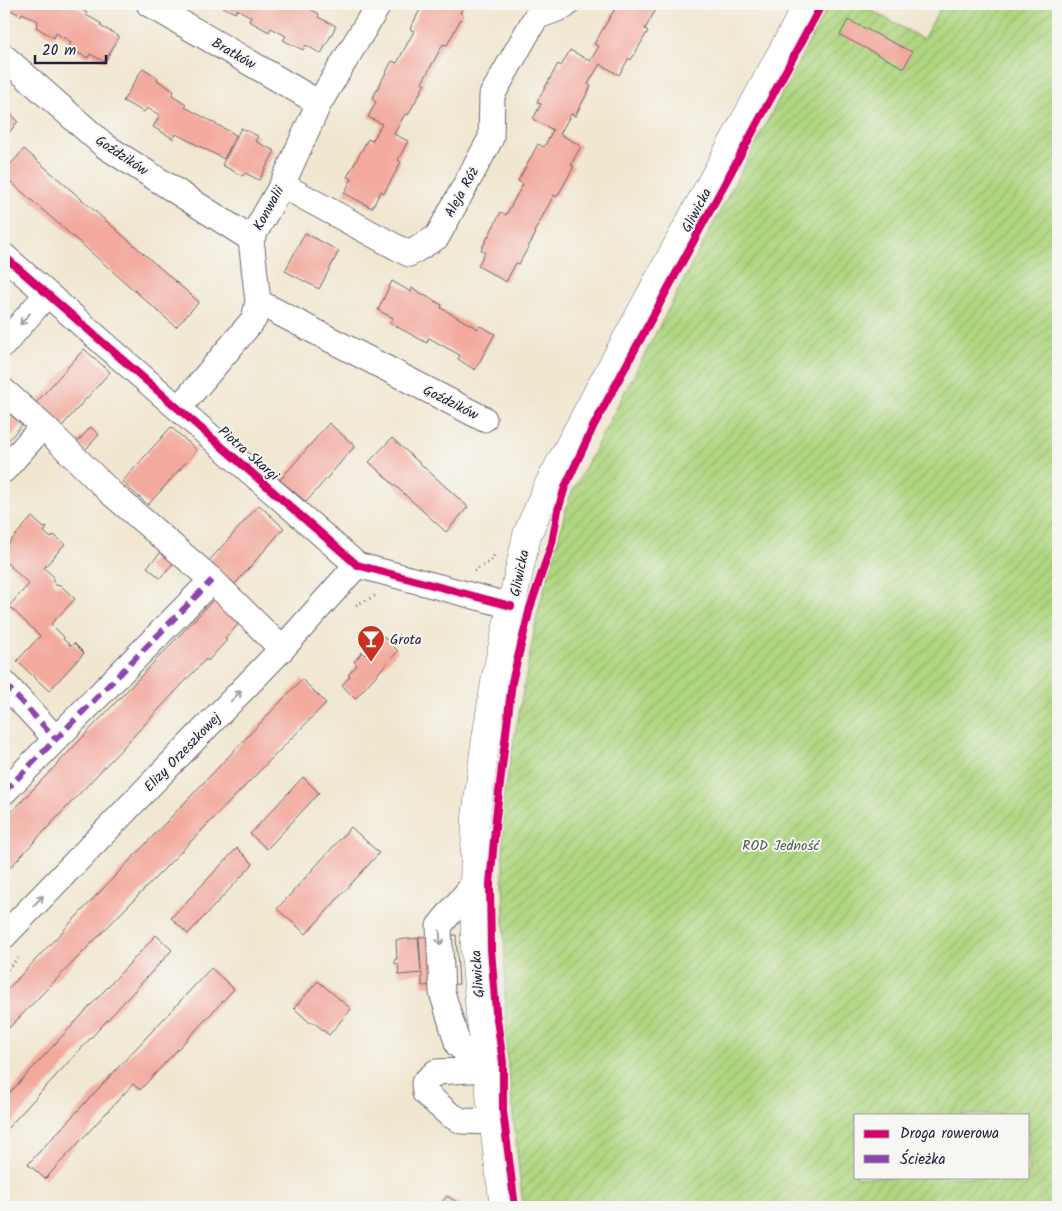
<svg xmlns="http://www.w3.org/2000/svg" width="1062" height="1211" font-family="Kalam,sans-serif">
  <defs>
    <pattern id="garden-furrows" width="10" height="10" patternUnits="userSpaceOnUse" patternTransform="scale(1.25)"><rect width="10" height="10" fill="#afd680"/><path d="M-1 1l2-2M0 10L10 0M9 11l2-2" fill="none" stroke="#96b770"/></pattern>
  </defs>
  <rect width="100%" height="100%" fill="#f6f6f2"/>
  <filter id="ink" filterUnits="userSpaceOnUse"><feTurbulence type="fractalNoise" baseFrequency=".02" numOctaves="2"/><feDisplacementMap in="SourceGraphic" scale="10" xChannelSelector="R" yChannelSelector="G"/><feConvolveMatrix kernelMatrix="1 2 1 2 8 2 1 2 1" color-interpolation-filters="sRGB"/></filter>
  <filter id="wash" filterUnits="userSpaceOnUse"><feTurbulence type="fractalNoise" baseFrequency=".0096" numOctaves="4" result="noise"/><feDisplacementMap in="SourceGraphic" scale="20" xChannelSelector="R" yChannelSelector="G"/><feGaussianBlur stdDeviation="1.12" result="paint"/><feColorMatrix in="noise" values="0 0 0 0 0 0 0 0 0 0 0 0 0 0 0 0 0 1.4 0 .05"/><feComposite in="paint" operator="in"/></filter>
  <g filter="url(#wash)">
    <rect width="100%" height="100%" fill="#f1e7d0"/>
    <path fill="url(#garden-furrows)" stroke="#687c5e" fill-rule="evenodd" d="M829,4H860L923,39L943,4H1058V1207H523L506,1050L502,804L538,611L569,498ZM856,1115H1028V1177H856Z"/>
    <g id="blocks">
      <path fill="#f3a99d" d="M4,4H71L87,13L86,15L102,24L100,26L119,36L105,62L90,54L88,58L68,48L71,42L56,33L54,38L36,27L38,21L22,13L21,16L4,6Z
        M217,4H295L301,7L303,5L319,14L318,17L336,26L321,54L306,45L303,50L283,40L286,36L271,28L269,32L249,21L251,17L237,9L235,13Z
        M423,4H465L460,13L463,15L447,45L443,44L422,83L425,84L408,115L405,114L394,134L408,141L398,160L401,162L394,175L384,193L381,191L372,208L344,193L352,179L347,177L368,139L372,141L382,124L368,117L376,102L372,99L392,61L397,63L414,31L410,29Z
        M622,4H659L645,29L648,31L631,60L629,58L619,75L600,64L588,84L591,86L575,116L571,114L560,134L581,146L571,165L574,166L557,197L554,195L534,232L536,233L519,264L516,263L506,282L478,266L485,252L481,250L501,212L506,215L523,184L518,181L538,144L544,147L553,130L533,119L541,104L537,102L558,64L561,66L570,50L590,61L599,46L594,44L616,7L619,9Z
        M848,20L912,52L904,68L840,35Z
        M143,68L158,78L157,80L174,91L172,95L186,104L185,107L236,135L224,159L176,134L174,139L153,127L160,115L147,108L144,112L123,101Z
        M4,108L18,121L9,133L4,129Z
        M241,128L258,136L255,141L275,151L259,180L245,173L243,176L222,165Z
        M24,149L199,302L176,327L4,176V172Z
        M305,233L339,251L319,289L285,271Z
        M392,281L411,292L412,288L442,305L441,308L478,329L480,326L495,334L475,370L458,359L460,355L445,347L429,338L427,343L390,323L393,318L378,310Z
        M84,349L110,372L61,427L35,404Z
        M4,409L22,425L4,445Z
        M329,423L355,446L306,502L280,480Z
        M91,427L99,435L85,450L77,442Z
        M171,427L197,450L148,505L122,482Z
        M392,438L468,507L446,532L369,462Z
        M259,505L284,528L235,584L209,561Z
        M32,517L44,528L46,527L47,528L44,532L51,538L54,535L65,544L44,568L54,577L52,580L57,586L59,584L75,599L51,624L64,637L63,639L71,646L74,643L84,653L49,691L17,661L40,636L9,606L29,584L4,560V548Z
        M162,551L174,562L160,578L147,567Z
        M215,598L241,621L225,639L227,640L208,661L206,659L4,874V820Z
        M383,636L398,651L355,699L342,685L350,676L348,675L357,665L354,662L362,652L365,655Z
        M302,679L326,703L8,1029L4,1024V993Z
        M303,777L319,793L267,849L250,834Z
        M351,827L379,853L306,934L277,909Z
        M237,848L253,864L188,934L171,918Z
        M156,935L172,950L4,1132V1099Z
        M456,935L459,984L422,986V973L399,975L398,964H395V959H397L396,940L418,938L421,971L419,937Z
        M211,968L234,989L140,1090L133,1084L45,1179L28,1164Z
        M318,981L351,1009L329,1035L312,1021L310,1023L294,1008Z
        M447,1196L465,1207H438Z"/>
    </g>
  </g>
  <g filter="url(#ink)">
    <use href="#blocks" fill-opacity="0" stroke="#6a676f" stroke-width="1"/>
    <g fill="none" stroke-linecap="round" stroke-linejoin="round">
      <defs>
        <path id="minor" d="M149,4L319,103
          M4,57L105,146L251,239
          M282,185L409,254L437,237L491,138L492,95L536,17L565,6L567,4
          M4,256L357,565L511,606
          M258,302L484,419
          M4,344L47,294
          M4,391L43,426L111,493L212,580L282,649
          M179,408L254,319L258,302L251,239L282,185L319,103L379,4
          M4,470L43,426
          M4,683L56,739
          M4,792L212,580
          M474,884L439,926L442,992L458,1045L487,1069
          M4,936L282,649L357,565
          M487,1069L436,1072L424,1083L425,1093L450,1115L462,1121L493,1122"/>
        <path id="major" d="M504,1207L480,1013L475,951L474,884L476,818L484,752L496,676L527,535L547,488L600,388L808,4"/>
      </defs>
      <use href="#minor" stroke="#6a676f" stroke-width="27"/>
      <use href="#major" stroke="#6a676f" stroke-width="29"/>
      <path stroke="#6a676f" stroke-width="3" stroke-dasharray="1 4" stroke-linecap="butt" d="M474,571L492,560L495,553
        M356,605L375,596
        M4,973L18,958"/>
      <use href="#minor" stroke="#fff" stroke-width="25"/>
      <use href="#major" stroke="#fff" stroke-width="28"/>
      <path stroke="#8e44ad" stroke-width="6" stroke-dasharray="12 6" stroke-linecap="butt" d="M4,683L56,739
        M4,792L212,580"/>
      <defs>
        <path id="cycleway" d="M4,256L357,565L511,606
          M515,1207L503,1111V1062L496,1012L491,949L490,884L496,818L512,682L530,608L552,543L558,510L565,487L594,425L822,4"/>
      </defs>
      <use href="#cycleway" stroke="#f6f6f2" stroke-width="11"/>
      <use href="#cycleway" stroke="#d6006c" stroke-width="8"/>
    </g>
    <defs><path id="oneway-shaft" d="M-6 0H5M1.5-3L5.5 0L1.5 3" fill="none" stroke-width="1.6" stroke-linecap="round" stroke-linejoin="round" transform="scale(1.25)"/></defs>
    <g stroke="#9c9ca7">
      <use href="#oneway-shaft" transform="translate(25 319) rotate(131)"/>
      <use href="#oneway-shaft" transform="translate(236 696) rotate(-46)"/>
      <use href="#oneway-shaft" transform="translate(38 901) rotate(-46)"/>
      <use href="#oneway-shaft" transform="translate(440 938) rotate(87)"/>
    </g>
  </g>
  <defs>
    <symbol id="bar-pin" viewBox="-11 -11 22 30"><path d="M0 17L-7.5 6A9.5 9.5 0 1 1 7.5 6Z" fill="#c8321e" stroke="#f6f6f2"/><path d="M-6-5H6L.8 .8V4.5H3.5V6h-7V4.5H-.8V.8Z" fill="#fff"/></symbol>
  </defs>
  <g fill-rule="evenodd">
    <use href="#bar-pin" x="355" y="623" width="32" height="43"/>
  </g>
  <g text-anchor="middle" stroke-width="4" stroke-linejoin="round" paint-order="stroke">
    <g font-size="14" fill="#22223b" stroke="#f6f6f2">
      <text transform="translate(234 53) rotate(30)" y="5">Bratków</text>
      <text transform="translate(122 155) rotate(34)" y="5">Goździków</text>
      <text transform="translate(461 192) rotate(-61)" y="5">Aleja Róż</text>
      <text transform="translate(268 208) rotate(-61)" y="5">Konwalii</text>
      <text transform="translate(696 210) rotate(-62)" y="5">Gliwicka</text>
      <text transform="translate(451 402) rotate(27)" y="5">Goździków</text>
      <text transform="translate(249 453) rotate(41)" y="5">Piotra Skargi</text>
      <text transform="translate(519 573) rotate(-78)" y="5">Gliwicka</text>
      <text transform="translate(182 752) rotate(-46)" y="5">Elizy Orzeszkowej</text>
      <text transform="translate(477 974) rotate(-94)" y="5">Gliwicka</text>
    </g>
    <g font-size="14" fill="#22223b" stroke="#f6f6f2" text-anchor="start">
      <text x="390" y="644">Grota</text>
    </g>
    <g font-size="14" fill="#4c5850" stroke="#f6f6f2">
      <text x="781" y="850">ROD Jedność</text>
    </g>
  </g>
  <rect width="1062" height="1211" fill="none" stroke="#f6f6f2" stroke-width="20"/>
  <rect x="854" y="1114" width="175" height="65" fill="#f6f6f2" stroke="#a1a1a9"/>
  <rect x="864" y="1130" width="25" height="8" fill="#d6006c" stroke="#a1a1a9"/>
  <text x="900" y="1138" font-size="15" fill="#22223b">Droga rowerowa</text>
  <rect x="864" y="1155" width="25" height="8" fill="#8e44ad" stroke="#a1a1a9"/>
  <text x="900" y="1164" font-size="15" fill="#22223b">Ścieżka</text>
  <path d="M35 55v8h71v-8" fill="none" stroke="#22223b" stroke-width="2.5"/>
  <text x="42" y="55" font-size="15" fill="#22223b" stroke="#f6f6f2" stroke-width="4" paint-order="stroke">20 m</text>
</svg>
